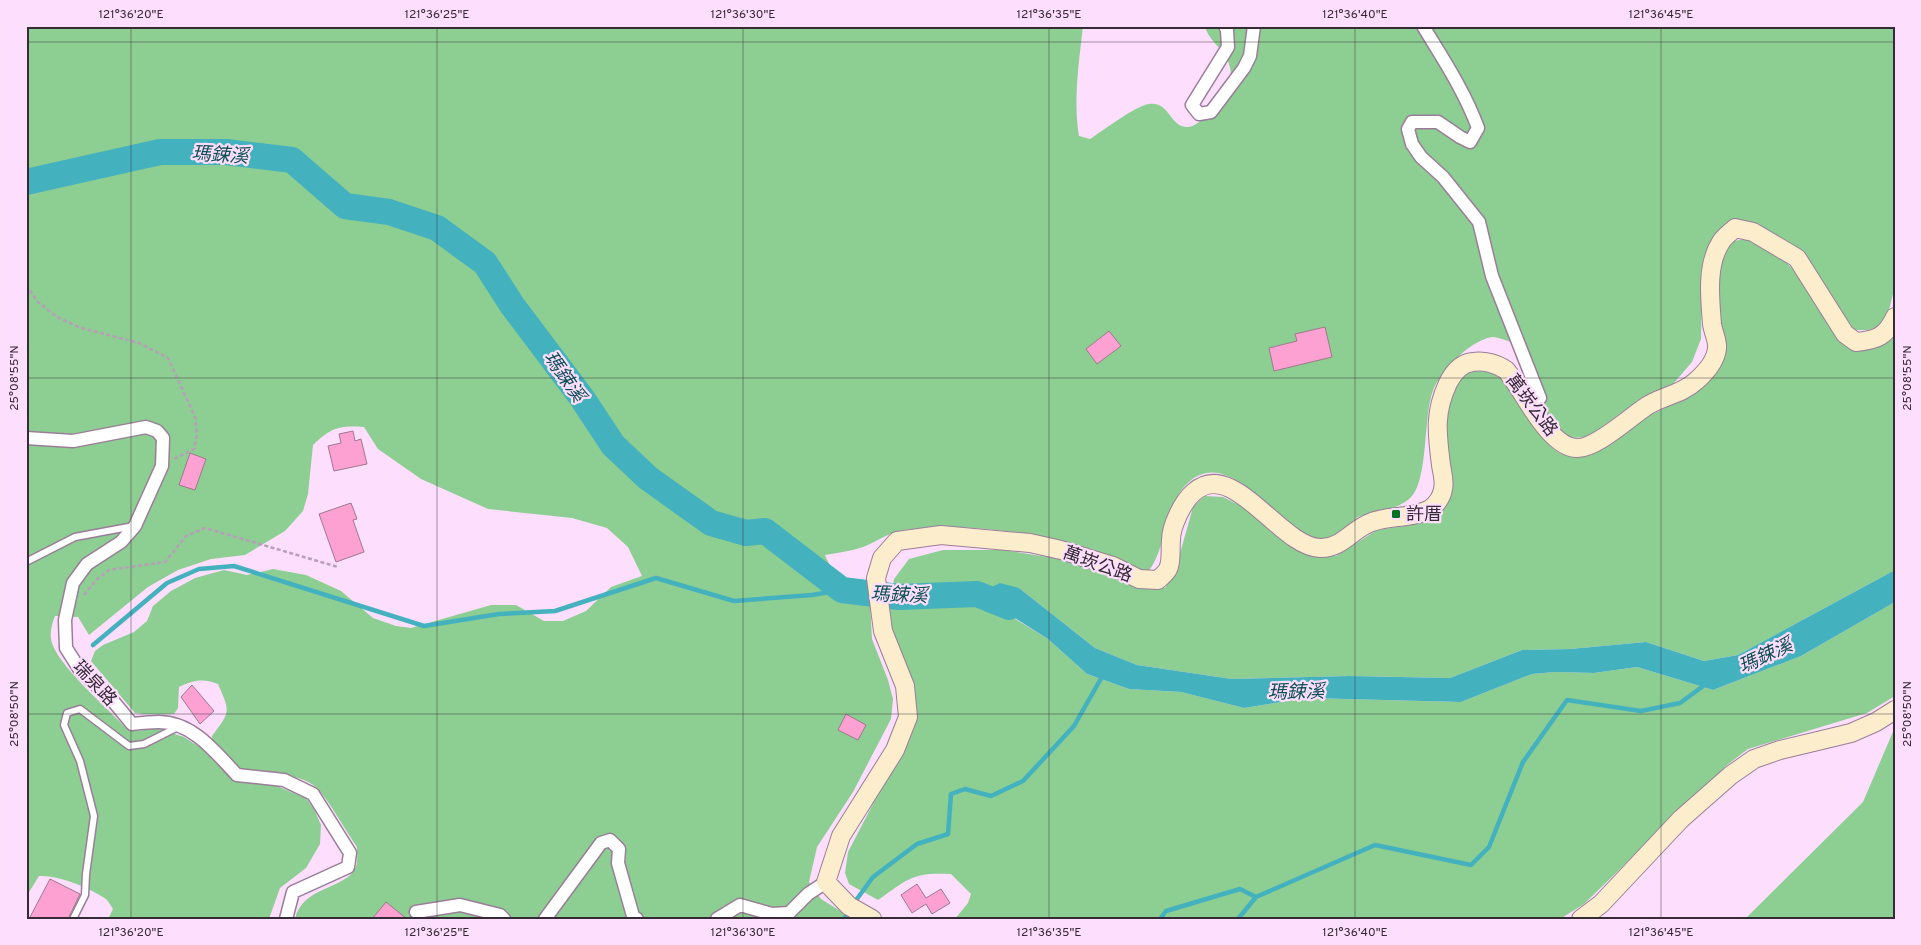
<svg xmlns="http://www.w3.org/2000/svg" width="1921" height="945" font-family="Overpass,'Noto Sans TC',sans-serif">
  <rect width="100%" height="100%" fill="#fddefd"/>
  <path fill="#8dce92" d="M26,26H1083C1079,62 1073,101 1079,136L1090,139C1104,130 1135,106 1149,104C1169,101 1170,126 1186,127C1202,129 1229,90 1231,76C1231,72 1230,67 1229,64C1226,50 1208,41 1205,26H1895V286L1888,314L1878,327L1868,330H1855L1762,229L1744,221L1727,224L1716,235L1707,251L1702,277L1701,339L1692,362L1673,384L1643,397L1588,437L1569,438L1559,432L1529,384L1517,344C1510,342 1499,337 1492,337C1478,339 1459,354 1452,364C1446,371 1437,380 1434,388C1422,415 1430,485 1408,500C1401,505 1389,510 1381,513C1374,515 1365,514 1358,517C1354,519 1351,525 1348,528C1341,533 1332,538 1324,539C1282,543 1235,442 1189,482C1161,507 1169,547 1147,573C1131,568 1117,558 1101,553C1040,533 970,522 905,530C891,531 876,542 863,547C851,551 837,553 825,555C829,565 835,576 846,579C854,581 862,578 869,584L872,639L888,680L893,699L891,719L853,792L817,847L809,882L821,899L853,919H295C302,886 347,889 356,867C358,861 357,854 357,847C345,830 332,805 318,789C302,772 261,773 239,770L212,741V736C231,711 230,712 218,684C203,678 193,680 179,687L178,708L174,714H143L135,713L91,661L95,651L103,645L134,632L147,621L153,606L171,591L195,578L224,570L247,575L273,569L306,575L341,591L373,618L396,626L411,628L491,605H516L544,621H563L586,611L611,587L642,576L628,547L607,528L572,518L488,509L421,479L378,449L364,427C338,425 331,428 313,445L308,494L303,511L285,531L245,555L211,559L178,570L148,587L89,635L78,617L55,616C52,624 50,631 51,639C55,664 109,709 127,729L138,731L156,728L184,737L201,748L229,776L238,782L272,784L306,798L314,809L321,825L320,844L306,868L280,888L269,919H97L109,917L113,909C111,906 109,902 106,899C90,888 59,875 39,876L26,897Z
    M1745,239C1791,251 1810,293 1834,330L1882,344L1895,336V570L1738,655L1704,661L1646,642L1570,649L1522,650L1450,678L1349,676L1232,679L1137,665L1095,648L1019,588L999,609L1048,639L1087,674L1129,689L1181,692L1244,708L1307,698L1461,702L1532,674L1555,672L1594,673L1637,667L1713,690L1801,656L1895,602V696L1867,713L1748,749L1727,765L1584,904L1560,919H955L968,903L971,894L951,874C912,872 908,879 878,900L849,884L845,873L848,852L900,752L898,648L888,615L894,579L909,559L943,550H1003L1060,559L1103,573L1129,585L1152,588H1165L1174,575L1193,507L1205,496L1223,497L1249,510L1295,549L1317,556H1336L1377,530L1412,525L1433,517L1449,500C1448,477 1440,428 1446,408C1451,394 1459,382 1467,371C1477,371 1488,371 1497,375C1529,390 1540,474 1587,453C1605,445 1622,432 1638,421C1647,416 1656,413 1665,408C1681,401 1700,388 1713,377C1735,355 1716,327 1715,301C1715,288 1721,248 1734,241C1737,240 1742,240 1745,239Z
    M1895,727V919H1745L1863,802Z"/>
  <path fill="#44b1bf" d="M1895,570V602L1801,656L1713,690L1637,667L1594,673L1555,672L1532,674L1461,702L1307,698L1244,708L1181,692L1129,689L1087,674L1048,639L977,594L1000,583L1019,588L1095,648L1137,665L1232,679L1349,676L1450,678L1522,650L1570,649L1646,642L1704,661L1738,655Z"/>
  <g fill="none" stroke-linecap="round" stroke-linejoin="round">
    <path stroke="#44b1bf" stroke-width="4.5" d="M93,645L167,583L199,569L234,566L424,626L499,614L555,611L656,578L734,601L812,595L842,590
      M854,903L873,877L917,844L948,834L951,794L965,789L991,796L1023,781L1074,726L1103,675
      M844,919L850,910
      M1160,919L1166,911L1240,889L1256,897L1375,845L1471,865L1489,847L1523,762L1567,700L1641,711L1680,703L1706,684
      M1238,919L1256,897"/>
    <path stroke="#44b1bf" stroke-width="26" d="M26,182L160,152H226L292,160L345,206L389,212L437,228L485,263L512,305L582,398L613,445L648,478L711,523L746,533L765,531L842,590L899,597L977,594L1009,607"/>
  </g>
  <path fill="#fda1d3" stroke="#9d798c" d="M1325,327L1332,357L1274,371L1269,348L1297,341L1295,334Z
    M1109,331L1121,346L1097,364L1086,349Z
    M353,431L355,441L361,439L367,464L334,471L328,446L341,443L339,434Z
    M190,453L206,459L195,490L179,485Z
    M351,503L357,519L353,520L364,552L336,562L319,514Z
    M192,685L214,711L200,724L181,697Z
    M846,714L866,725L858,740L838,730Z
    M50,879L80,894L68,919H29Z
    M917,884L926,898L941,889L950,903L932,914L926,904L912,913L901,895Z
    M386,902L407,919H372Z"/>
  <g fill="none" stroke-linecap="round" stroke-linejoin="round">
    <defs>
      <path id="lane" d="M26,562L75,537L134,526
        M73,919L85,895L86,874L94,816L80,761L64,725L67,713L80,709L129,746L144,744L178,727"/>
      <path id="street" d="M1225,26L1227,30L1228,47L1192,105L1199,114L1211,112L1244,68L1250,56L1254,26
        M1423,26C1443,59 1465,92 1478,128L1470,142L1460,137L1438,122H1412L1408,129L1412,144L1421,157L1443,177L1479,222L1492,276L1540,398L1532,406
        M26,438L73,441L146,427L157,431L163,438L162,466L135,526L121,542L87,564L73,583L65,620L66,648L80,670L113,701L132,724C141,723 150,722 159,722C193,722 216,753 237,775L284,780L313,794L350,853L348,867L293,892L286,919
        M416,912L460,905L500,915L504,919
        M545,919L601,843L610,840L619,849L618,863L633,916L637,919
        M717,919L740,905L772,914L789,913L808,894L826,882"/>
      <path id="secondary" d="M872,919L849,906L826,882L841,836L895,750L908,717L905,686L883,631L876,578L882,558L897,541L941,535L1030,543L1061,550L1113,566L1139,579L1158,580C1161,577 1166,573 1168,569C1172,561 1170,549 1171,540C1171,526 1183,501 1194,492C1233,457 1280,547 1320,548C1342,549 1353,528 1372,522C1390,515 1412,519 1430,509C1436,505 1442,497 1443,489C1445,482 1442,472 1441,465C1437,433 1434,413 1448,383C1453,373 1461,363 1473,362C1484,360 1497,364 1506,370C1509,373 1512,379 1515,382C1528,401 1552,448 1577,448C1595,449 1629,418 1644,408C1658,397 1681,395 1696,381C1705,373 1716,361 1717,348C1718,341 1713,332 1712,324C1710,298 1706,265 1721,242C1724,237 1731,232 1735,228L1753,232L1797,258L1845,334L1856,342C1876,340 1886,337 1895,317
        M1581,919L1601,904L1681,819L1731,775L1754,759L1780,750L1851,733L1876,722L1895,710"/>
    </defs>
    <use href="#lane" stroke="#9a7e99" stroke-width="9"/>
    <use href="#street" stroke="#9a7e99" stroke-width="15"/>
    <use href="#secondary" stroke="#9a7e99" stroke-width="20"/>
    <path stroke="#b79fb7" stroke-width="2.5" stroke-dasharray="4 2.5" stroke-linecap="butt" d="M26,285L38,302L57,317L81,328L139,343L168,358L195,417L197,435L194,449L174,459
      M84,595L96,580L109,570L165,562L186,536L205,528L338,567"/>
    <use href="#lane" stroke="#fff" stroke-width="6"/>
    <use href="#street" stroke="#fff" stroke-width="12"/>
    <use href="#secondary" stroke="#fceecc" stroke-width="18"/>
  </g>
  <path fill="none" stroke="#362a36" stroke-width="1" stroke-opacity="0.45" d="M131,26V919M437,26V919M743,26V919M1049,26V919M1355,26V919M1661,26V919M26,42H1895M26,378H1895M26,714H1895"/>
  <rect fill="#007023" stroke="#fddefd" stroke-width="2" x="1391" y="509" width="10" height="10" rx="2.5"/>
  <g text-anchor="middle" stroke-width="4.5" stroke-linejoin="round" paint-order="stroke">
    <g font-size="18" fill="#362a36" stroke="#fddefd">
      <text transform="translate(1532 405) rotate(53)" y="6">萬崁公路</text>
      <text transform="translate(1098 564) rotate(20)" y="6">萬崁公路</text>
      <text transform="translate(95 683) rotate(47)" y="6">瑞泉路</text>
    </g>
    <g font-size="18" fill="#362a36" stroke="#fddefd" text-anchor="start">
      <text x="1406" y="520">許厝</text>
    </g>
    <g font-size="19" font-style="italic" fill="#0e4f56" stroke="#fddefd">
      <text transform="translate(220 154) rotate(3)" y="7">瑪鋉溪</text>
      <text transform="translate(565 376) rotate(55)" y="7">瑪鋉溪</text>
      <text transform="translate(899 594) rotate(2)" y="7">瑪鋉溪</text>
      <text transform="translate(1765 655) rotate(-25)" y="7">瑪鋉溪</text>
      <text transform="translate(1296 691) rotate(-1)" y="7">瑪鋉溪</text>
    </g>
  </g>
  <rect width="1921" height="945" fill="none" stroke="#fddefd" stroke-width="55"/>
  <rect x="28" y="28" width="1866" height="890" fill="none" stroke="#362a36" stroke-width="2"/>
  <g font-size="12" text-anchor="middle" fill="#362a36">
    <text x="131" y="18">121°36'20"E</text>
    <text x="437" y="18">121°36'25"E</text>
    <text x="743" y="18">121°36'30"E</text>
    <text x="1049" y="18">121°36'35"E</text>
    <text x="1355" y="18">121°36'40"E</text>
    <text x="1661" y="18">121°36'45"E</text>
    <text transform="translate(14 378) rotate(-90)" y="4">25°08'55"N</text>
    <text transform="translate(1907 378) rotate(-90)" y="4">25°08'55"N</text>
    <text transform="translate(14 714) rotate(-90)" y="4">25°08'50"N</text>
    <text transform="translate(1907 714) rotate(-90)" y="4">25°08'50"N</text>
    <text x="131" y="936">121°36'20"E</text>
    <text x="437" y="936">121°36'25"E</text>
    <text x="743" y="936">121°36'30"E</text>
    <text x="1049" y="936">121°36'35"E</text>
    <text x="1355" y="936">121°36'40"E</text>
    <text x="1661" y="936">121°36'45"E</text>
  </g>
</svg>
